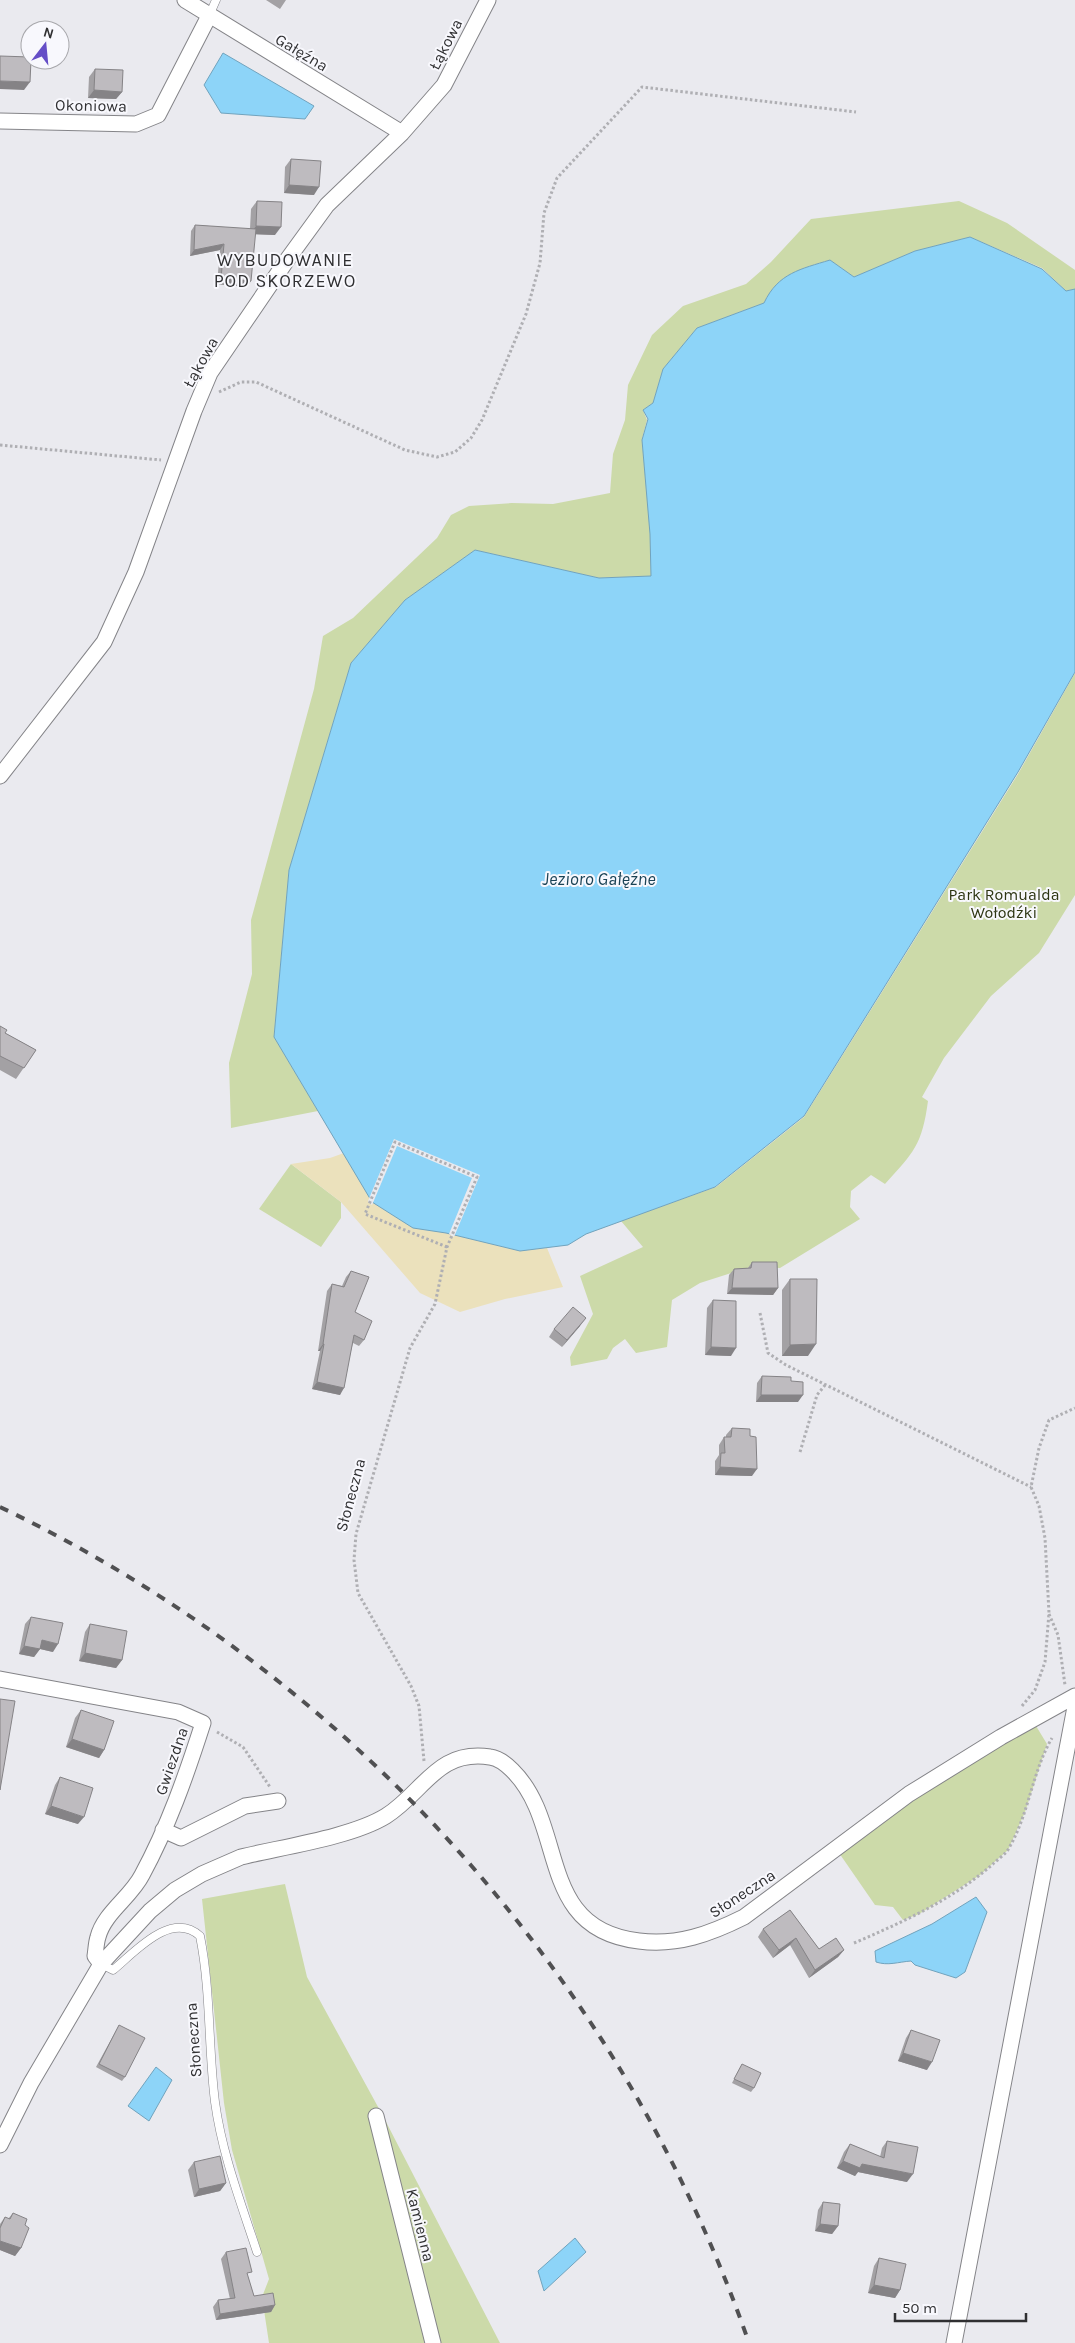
<svg xmlns="http://www.w3.org/2000/svg" width="1075" height="2343" font-family="Karla,sans-serif">
  <rect width="100%" height="100%" fill="#eaeaef"/>
  <path fill="#ccdaa9" d="M959,201L1007,223L1075,270V289L1066,291L1042,268L970,237L915,251L854,277L830,260C801,269 778,274 764,303L697,328L663,369L653,403L643,410L647,420L642,439L650,528L651,576L599,578L475,550L405,600L351,663L289,870L274,1037L318,1111L231,1128L229,1063L252,974L251,920L314,689L323,636L353,618L437,538L451,515L469,506L512,503L553,504L610,493L613,454L625,420L628,385L652,335L683,306L746,284L771,262L811,219Z
    M1075,673V895L1039,953L991,996L944,1058L922,1097L928,1101C922,1145 914,1152 885,1184L871,1175L851,1191L850,1207L860,1219L780,1268L750,1267L700,1283L672,1300L667,1347L636,1353L625,1339L613,1348L607,1359L571,1366L570,1357L593,1314L580,1276L643,1247L621,1221L716,1187L804,1117L1018,774Z
    M291,1164L341,1202V1218L321,1247L259,1209Z
    M1033,1721L1047,1744L1025,1812L1008,1850L980,1875L919,1914L903,1920L893,1907L875,1905L837,1850Z
    M285,1884L307,1977L383,2116L500,2343H269L262,2297L269,2279L232,2150L224,2103L202,1899Z"/>
  <path fill="#ebe1bc" d="M344,1153L372,1202L413,1228L446,1233L520,1251L547,1248L563,1287L505,1299L460,1312L420,1293L341,1202L291,1164L330,1158Z"/>
  <path fill="#8dd4f8" stroke="#71a3bd" d="M223,53L314,106L305,119L221,113L204,85Z
    M970,237L1042,269L1066,291L1075,289V672L1018,772L804,1116L715,1187L586,1234L568,1245L520,1251L446,1233L413,1228L372,1202L274,1037L289,870L351,663L405,600L475,550L599,578L651,576L650,534L642,440L648,419L643,410L653,403L663,369L697,328L764,303C778,273 801,269 830,260L854,277L915,251Z
    M976,1897L987,1912L965,1972L956,1978L915,1965L911,1961C898,1962 888,1966 876,1962L875,1951L932,1924Z
    M156,2067L172,2080L149,2121L128,2106Z
    M575,2238L586,2252L544,2291L538,2271Z"/>
  <path fill="#eaeaef" d="M394,1139L480,1175L454,1237L449,1234L472,1178L397,1146L372,1205L369,1203L368,1201Z"/>
  <g fill="none" stroke-linecap="round" stroke-linejoin="round">
    <defs>
      <path id="lane" d="M209,16L216,0
        M101,1964L113,1970C135,1952 171,1910 200,1936C211,1991 208,2047 215,2102C222,2154 241,2203 257,2252"/>
      <path id="street" d="M185,0L402,133
        M0,121L136,124L158,115L209,16
        M0,776L104,642L136,572L194,411L210,373L287,260L327,205L402,133L444,85L488,0
        M0,1679L178,1712L203,1723C186,1776 168,1827 142,1875C131,1897 104,1913 98,1937C96,1943 96,1950 95,1956L101,1964
        M163,1830L181,1838L245,1806L278,1801
        M376,2116L433,2343
        M0,2145L31,2083L101,1964L150,1911L175,1890L202,1874L241,1857C282,1847 352,1837 386,1816C424,1792 437,1749 490,1757C498,1758 506,1764 512,1770C568,1825 535,1929 639,1941C677,1946 710,1934 744,1917L909,1794L1001,1737L1075,1696
        M954,2343L1075,1707"/>
    </defs>
    <use href="#lane" stroke="#848488" stroke-width="9"/>
    <use href="#street" stroke="#848488" stroke-width="17"/>
    <path stroke="#afafb3" stroke-width="3" stroke-dasharray="2.5 2.5" stroke-linecap="butt" d="M219,392L241,382H256L405,450L437,457L455,452L471,438L482,420L526,314L540,263L544,213L557,178L642,87L856,112
      M0,445L161,460
      M760,1313L768,1353L786,1365L1031,1487
      M800,1452L817,1395L826,1384
      M1049,1614L1058,1635L1065,1685
      M1022,1706L1035,1690L1045,1662L1049,1613L1045,1538L1039,1506L1031,1487L1039,1448L1049,1420L1075,1408
      M217,1732L243,1747L270,1787
      M424,1761L419,1706L411,1686L358,1593L354,1560L356,1534L410,1348L435,1304L447,1247L477,1177L395,1142L365,1214L447,1247
      M854,1943C903,1922 952,1900 993,1864C998,1859 1006,1854 1009,1848C1029,1814 1032,1772 1052,1738"/>
    <use href="#lane" stroke="#fff" stroke-width="8"/>
    <use href="#street" stroke="#fff" stroke-width="15"/>
    <path stroke="#505052" stroke-width="4" stroke-dasharray="9 9" stroke-linecap="butt" d="M0,1507C349,1674 622,1977 749,2343"/>
  </g>
  <path fill="#a3a1a4" d="M266,0H286L280,9Z
    M95,69L122,92L116,99L88,98L89,77Z
    M291,159L314,195L284,193L285,167Z
    M257,201L275,235L255,234L247,287L217,284L220,250L190,256L191,231L195,225L250,229L251,209Z
    M0,1026L5,1033L36,1050L16,1079L0,1070Z
    M752,1262L778,1288L773,1295L727,1294L729,1275L734,1269L748,1268Z
    M351,1271L355,1312L364,1340L359,1346L353,1343L340,1395L312,1389L320,1351H318L327,1291L332,1284L342,1286L346,1277Z
    M790,1279L808,1356H782V1290Z
    M713,1300L731,1356L705,1355L707,1308Z
    M580,1326L562,1347L549,1337L554,1329Z
    M762,1376L791,1381L798,1402H756L757,1383Z
    M732,1428L750,1436L752,1476L715,1475V1461L719,1455V1445L724,1437H726V1435Z
    M31,1617L53,1652L40,1649L34,1657L19,1654L25,1624Z
    M90,1624L122,1660L116,1668L79,1661L85,1632Z
    M81,1710L104,1750L99,1758L66,1747L75,1718Z
    M60,1777L78,1824L45,1814L55,1785Z
    M790,1910L819,1949L844,1950L838,1957L809,1978L790,1945L773,1958L758,1937L763,1929Z
    M119,2025L125,2077L122,2081L96,2067Z
    M911,2030L927,2070L898,2061L906,2038Z
    M742,2064L754,2088L751,2092L732,2083Z
    M887,2141L907,2182L858,2172L855,2176L837,2168L844,2152L850,2144L880,2157L882,2148Z
    M194,2162L226,2183L220,2191L194,2197L188,2170Z
    M823,2202L838,2226L832,2234L815,2231L818,2210Z
    M13,2213L25,2225L21,2248L15,2256L0,2250V2224L5,2217L8,2219Z
    M226,2252L248,2277L254,2296L275,2305L271,2312L216,2320L213,2307L218,2300L230,2299L221,2259Z
    M879,2258L900,2290L895,2298L868,2293L874,2266Z"/>
  <path fill="#858386" d="M0,81L30,82L24,90L0,89Z
    M94,90L122,92L116,99L88,98Z
    M289,185L319,187L314,195L284,193Z
    M256,226L281,227L275,235L250,234Z
    M224,244L220,250L190,256L194,250Z
    M221,279L251,281L247,287L217,284Z
    M732,1288H778L773,1295L727,1294Z
    M586,1318L580,1326L562,1347L567,1340Z
    M323,1344H324L320,1351H318Z
    M816,1344L808,1356H782L790,1345Z
    M711,1347L736,1348L731,1356L705,1355Z
    M317,1382L344,1388L340,1395L312,1389Z
    M761,1395H803L798,1402H756Z
    M720,1467L757,1469L752,1476L715,1475Z
    M42,1640L58,1644L53,1652L36,1648Z
    M24,1646L40,1649L34,1657L19,1654Z
    M85,1653L122,1660L116,1668L79,1661Z
    M72,1739L104,1750L99,1758L66,1747Z
    M51,1806L84,1817L78,1824L45,1814Z
    M796,1938L790,1945L773,1958L779,1950Z
    M844,1950L838,1957L809,1978L815,1970Z
    M903,2053L932,2062L927,2070L898,2061Z
    M843,2161L862,2164L913,2174L907,2182L858,2172L855,2176L837,2168Z
    M226,2183L220,2191L194,2197L199,2189Z
    M820,2224L838,2226L832,2234L815,2231Z
    M0,2241L21,2248L15,2256L0,2250Z
    M874,2285L900,2290L895,2298L868,2293Z
    M275,2305L271,2312L216,2320L220,2314Z"/>
  <path fill="#bebbbf" stroke="#858386" d="M0,56L30,57V60H31L30,82L0,81Z
    M95,69L123,70L122,92L94,90Z
    M291,159L321,161L319,187L289,185Z
    M257,201L282,202L281,227L256,226Z
    M195,225L256,229L251,281L221,279L224,244L194,250Z
    M0,1026L7,1030L5,1033L36,1050L24,1068L0,1056Z
    M752,1262H777L778,1288H732L734,1269L751,1268Z
    M351,1271L369,1277L355,1312L372,1321L364,1340L354,1335L344,1388L317,1382L324,1344H323L332,1284L344,1287Z
    M790,1279H817L816,1344L790,1345Z
    M713,1300L736,1301V1348L711,1347Z
    M573,1307L586,1318L567,1340L554,1329Z
    M762,1376L791,1377V1381L803,1382V1395H761Z
    M732,1428L750,1429V1436L756,1437L757,1469L720,1467L721,1453H725L724,1437H731Z
    M31,1617L63,1623L58,1644L42,1640L40,1649L24,1646Z
    M90,1624L127,1631L122,1660L85,1653Z
    M0,1699L15,1701L0,1790Z
    M81,1710L114,1721L104,1750L72,1739Z
    M60,1777L93,1788L84,1817L51,1806Z
    M790,1910L819,1949L836,1938L844,1950L815,1970L796,1938L779,1950L763,1929Z
    M119,2025L145,2038L125,2077L99,2064Z
    M911,2030L940,2040L932,2062L903,2053Z
    M742,2064L761,2073L754,2088L734,2079Z
    M887,2141L918,2147L913,2174L862,2164L860,2168L843,2161L850,2144L884,2158Z
    M220,2156L226,2183L199,2189L194,2162Z
    M823,2202L840,2204L838,2226L820,2224Z
    M13,2213L27,2219L25,2225L29,2228L21,2248L0,2241V2228L5,2217L10,2219Z
    M246,2248L252,2272L247,2273L254,2296L273,2293L275,2305L220,2314L218,2300L235,2298L226,2252Z
    M879,2258L906,2264L900,2290L874,2285Z"/>
  <g text-anchor="middle" stroke-width="4" stroke-linejoin="round" paint-order="stroke">
    <g font-size="16" fill="#303032" stroke="#f8f8fd">
      <text transform="translate(445 44) rotate(-63)" y="6">Łąkowa</text>
      <text transform="translate(302 52) rotate(31)" y="6">Gałęźna</text>
      <text transform="translate(91 105) rotate(1)" y="6">Okoniowa</text>
      <text transform="translate(200 362) rotate(-61)" y="6">Łąkowa</text>
      <text transform="translate(350 1495) rotate(-75)" y="6">Słoneczna</text>
      <text transform="translate(171 1761) rotate(-71)" y="6">Gwiezdna</text>
      <text transform="translate(742 1893) rotate(-33)" y="6">Słoneczna</text>
      <text transform="translate(193 2040) rotate(-94)" y="6">Słoneczna</text>
      <text transform="translate(421 2225) rotate(76)" y="6">Kamienna</text>
    </g>
    <g font-size="16" fill="#2d3512" stroke="#f8f8fd">
      <text x="1004" y="900">Park Romualda<tspan x="1004" dy="18">Wołodźki</tspan></text>
    </g>
    <g font-size="18" letter-spacing="1" fill="#303032" stroke="#f8f8fd">
      <text x="285" y="266">WYBUDOWANIE<tspan x="285" dy="21">POD SKORZEWO</tspan></text>
    </g>
    <g font-size="18" font-style="italic" fill="#1a4356" stroke="#f8f8fd">
      <text x="599" y="885">Jezioro Gałęźne</text>
    </g>
  </g>
  <g transform="translate(45 45) rotate(16)"><circle r="24" fill="#f8f8fd" stroke="#a8a8ac"/>
  <path d="M0-4L9 19L0 12L-9 19Z" fill="#654ec7"/>
  <text y="-8" font-size="14" font-weight="bold" text-anchor="middle" fill="#303032">N</text>
  </g>
  <path d="M895 2313v8h131v-8" fill="none" stroke="#303032" stroke-width="2.5"/>
  <text x="902" y="2313" font-size="15" fill="#303032" stroke="#f8f8fd" stroke-width="4" paint-order="stroke">50 m</text>
</svg>
